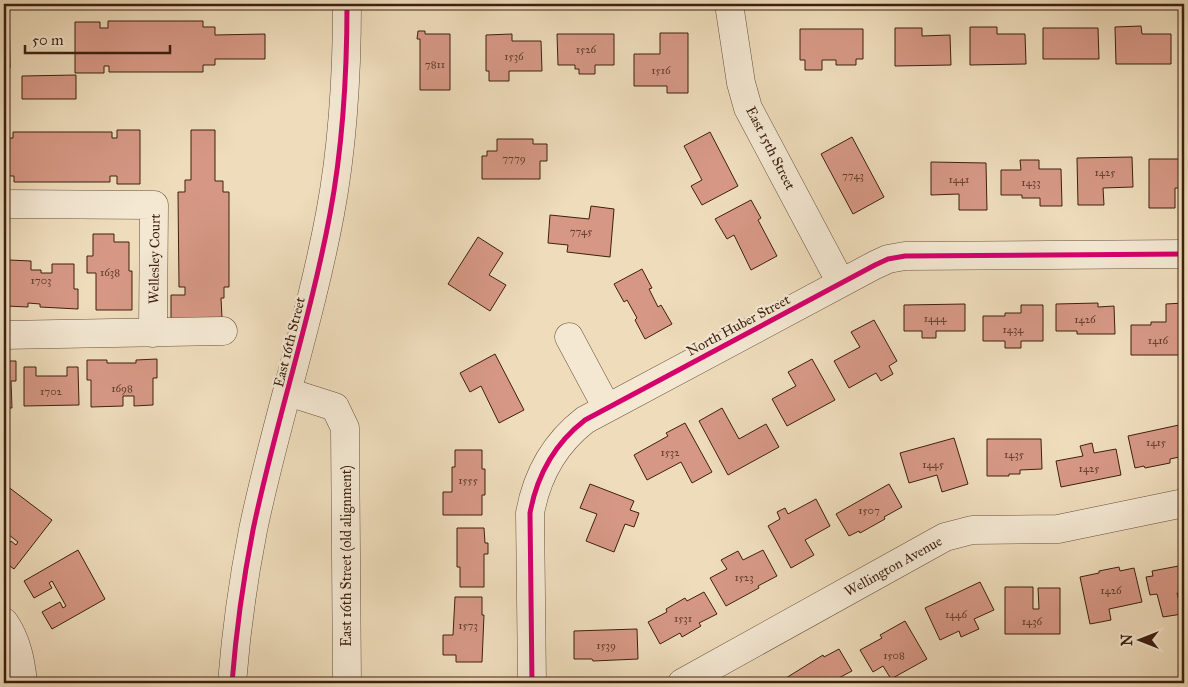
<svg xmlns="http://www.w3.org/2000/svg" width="1188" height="687" font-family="'IM FELL Great Primer',serif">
  <rect width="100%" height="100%" fill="#eedcbb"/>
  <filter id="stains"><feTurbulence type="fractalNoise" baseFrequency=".004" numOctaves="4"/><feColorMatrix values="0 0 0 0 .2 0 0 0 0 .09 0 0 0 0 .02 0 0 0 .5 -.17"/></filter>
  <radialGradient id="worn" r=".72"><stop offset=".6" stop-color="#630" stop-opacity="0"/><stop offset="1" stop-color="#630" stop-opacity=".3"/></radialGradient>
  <path fill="#d69885" stroke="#3e200f" d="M4,4H9L10,68H4V79Z
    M108,21H203V27H215V35L265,34V59H215V65H203V72H109V66H104V73H75V22H100V28H108Z
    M1141,26L1142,34H1171V64H1116L1115,27Z
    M970,27H997V34H1025L1026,64L970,65Z
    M895,28H922V36L950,35L951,65L895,66Z
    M1043,28H1098L1099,59H1043Z
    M800,29H863V59H856V65H836V60H822V70H805V60H800Z
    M418,31H425V34H450V90H420V39H417Z
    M660,33H688V93H667V86H634V54H660Z
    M512,34V41H541L542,71H509V81H489V71H486V35Z
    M557,34H614V65H595V74H579V69H575V65H558Z
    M76,75V99H22V76Z
    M117,130H140V184H117V176H110V182H14V176H4V138H13V132H112V138H117Z
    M191,130H215V181H223V192H229V287H224V298H221L222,318L171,319V295H185V287H179L178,192H185V180H191Z
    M710,132L738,186L702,205L691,186L702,180L684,146Z
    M852,137L884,197L853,214L821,154Z
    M497,139H533V144H547V161H540V179H482V156H487V151H497Z
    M1132,157L1133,187L1103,188L1104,205H1078L1077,158Z
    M1149,159H1184V188H1175V208H1149Z
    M1020,160H1039V169H1061L1062,206H1040V198H1022V195H1001V170H1021Z
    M931,162L986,163L987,210H959V194L931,195Z
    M751,200L761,218L758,220L777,256L751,270L734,235L727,239L715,219Z
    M591,206L614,209L610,257L567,252L568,245L548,243L550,215L589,219Z
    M93,234H114V242H129V271H132V310H96V273H87V256H93Z
    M478,237L503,253L489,275L506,285L490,311L448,284Z
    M9,260L31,261V270H41V273H52V264H74V289H78V309L40,307V304L28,303V307L6,306Z
    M642,269L652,288L649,289L658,307L661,305L672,324L645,339L635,320L637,318L627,300L624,302L614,284Z
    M1098,303V307L1114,306L1115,334H1077V331H1056V304Z
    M1184,303V355H1131V325H1151V322H1166V304Z
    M965,304V331H936V338H922V331H904V305Z
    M1021,305H1043V341H1021V348H1005V341H983V316H1005V313H1021Z
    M874,320L897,361L889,366L893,374L881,381L876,373L849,388L834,361L860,347L851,332Z
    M495,354L524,410L499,423L481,386L470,392L460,373Z
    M157,359V378H153V405L134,406V396H123V406L91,407V380H87V360H107V363H136V360Z
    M812,359L835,400L787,426L772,399L796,386L788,372Z
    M4,361H16V381H11L12,408H4Z
    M24,367H36V376H67V367H78L79,405L24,406Z
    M722,408L739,439L766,424L779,447L728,475L699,421Z
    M685,423L712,472L692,483L681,462L647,480L634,455L668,436L666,433Z
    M1179,425L1184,456L1170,459V463L1145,468L1144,466L1135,468L1128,436Z
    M954,438L968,484L942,492L937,475L909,483L900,453Z
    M987,439H1041L1042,469L1020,470V474H1009V476H987Z
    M1092,443L1094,453L1116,449L1121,475L1061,487L1056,461L1083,456L1080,446Z
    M455,450H482V469H485V495H482V515H443V492H452V467H455Z
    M590,484L634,501L630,510L639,513L634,527L625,524L614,552L586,541L597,514L580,508Z
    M889,484L902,507L884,517L885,519L860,533L859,531L849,536L836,514Z
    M7,486L52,520L14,569L4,562V550L11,541L16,545L18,542L4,531V491Z
    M816,499L830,526L805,540L814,555L791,568L768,526L780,519L777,512L785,508L788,514Z
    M457,528H484L485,543H488V554H484V587H460V567H457Z
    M78,550L105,599L52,629L42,612L60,602L63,608L66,606L52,581L49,583L52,588L34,598L24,581Z
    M763,550L777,576L758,586L759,588L726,606L710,578L727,569L721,560L738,551L743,560Z
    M1184,565V591L1177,593L1182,614L1163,617L1157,594L1150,595L1146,577L1153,576L1152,571Z
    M1119,567L1120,571L1134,568L1142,602L1109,609L1111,620L1090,624L1080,577L1099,573V571Z
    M980,582L994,610L974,619L979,629L961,637L959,631L940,640L925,608Z
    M1005,587H1033V609H1039L1038,588H1060V634H1005Z
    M704,592L717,614L699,623L701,626L682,637L680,633L660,644L648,622L667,612L666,609L685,598L687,601Z
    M455,597H482V615H484L482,662H456V655H443V635H453Z
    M905,621L927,659L891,679L883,666L873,672L860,650L882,638L880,635Z
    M637,629L638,659L593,661L592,659H574V631Z
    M839,649L852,671L829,683H789L786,678L823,655L824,657Z"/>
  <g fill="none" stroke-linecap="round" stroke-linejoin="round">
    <defs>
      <path id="minor" d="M729,4L741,83L748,108L841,283
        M4,204L154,205L153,333
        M4,335L223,331
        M569,337L607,408
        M288,392L335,407L345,428L347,683
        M4,622C17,640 21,662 23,683
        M232,683C236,632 243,581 253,530C275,424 310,321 330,214C343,145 347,75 347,4
        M532,683L530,513C537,475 554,444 585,420L875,265L888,259L905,256L1184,254
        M682,683L945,537L972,530L1058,529L1184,503"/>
    </defs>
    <use href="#minor" stroke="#6a4f3a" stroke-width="29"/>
    <use href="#minor" stroke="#f4e8d3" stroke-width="28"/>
    <defs>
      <path id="cycleway" d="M232,683C236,632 243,581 253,530C275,424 310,321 330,214C343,145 347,75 347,4
        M532,683L530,513C537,475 554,444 585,420L875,265L888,259L905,256L1184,254"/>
    </defs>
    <use href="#cycleway" stroke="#f4e8d3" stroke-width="8"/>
    <use href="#cycleway" stroke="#d6006c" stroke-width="5"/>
  </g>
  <g text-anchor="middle" stroke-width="4.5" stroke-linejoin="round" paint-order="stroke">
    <g font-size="11" fill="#643e2c">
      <text x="586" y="53">1526</text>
      <text x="514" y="60">1536</text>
      <text x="435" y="68">7811</text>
      <text x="661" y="74">1516</text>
      <text x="514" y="162">7779</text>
      <text x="1105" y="176">1425</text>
      <text x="853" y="179">7743</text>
      <text x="959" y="183">1441</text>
      <text x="1031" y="186">1433</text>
      <text x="581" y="235">7745</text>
      <text x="110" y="276">1638</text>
      <text x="41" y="284">1703</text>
      <text x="935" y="322">1444</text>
      <text x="1085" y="323">1426</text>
      <text x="1013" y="333">1434</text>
      <text x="1158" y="344">1416</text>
      <text x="122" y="392">1698</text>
      <text x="51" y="395">1702</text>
      <text x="1156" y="446">1415</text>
      <text x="670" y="456">1532</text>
      <text x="1014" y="458">1435</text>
      <text x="933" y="468">1445</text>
      <text x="1089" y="472">1425</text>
      <text x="468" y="484">1555</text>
      <text x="869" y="514">1507</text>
      <text x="744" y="581">1523</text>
      <text x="1111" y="594">1426</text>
      <text x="956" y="618">1446</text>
      <text x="683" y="622">1531</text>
      <text x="1032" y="625">1436</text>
      <text x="468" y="629">1573</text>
      <text x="606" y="649">1539</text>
      <text x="894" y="659">1508</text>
    </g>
    <g font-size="14" fill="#3e200f" stroke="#f4e8d3">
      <text transform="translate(771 148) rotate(63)" y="5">East 15th Street</text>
      <text transform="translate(154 259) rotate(-89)" y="5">Wellesley Court</text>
      <text transform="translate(738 325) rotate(-28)" y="5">North Huber Street</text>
      <text transform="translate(289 342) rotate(-76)" y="5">East 16th Street</text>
      <text transform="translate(346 556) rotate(-90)" y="5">East 16th Street (old alignment)</text>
      <text transform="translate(893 566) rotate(-29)" y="5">Wellington Avenue</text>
    </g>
  </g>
  <rect width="1188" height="687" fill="none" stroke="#eedcbb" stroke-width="20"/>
  <rect x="5" y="5" width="1178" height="677" fill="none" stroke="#3e200f" stroke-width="2.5"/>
  <rect x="10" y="10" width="1168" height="667" fill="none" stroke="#3e200f"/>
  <g transform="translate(1140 640) rotate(270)" stroke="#f4e8d3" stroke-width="4" paint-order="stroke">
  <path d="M0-4L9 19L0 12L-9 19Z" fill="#3e200f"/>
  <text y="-8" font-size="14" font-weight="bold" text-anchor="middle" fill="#3e200f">N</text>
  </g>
  <path d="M25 45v8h145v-8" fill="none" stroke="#3e200f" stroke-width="2.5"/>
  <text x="32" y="45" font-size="15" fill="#3e200f" stroke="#f4e8d3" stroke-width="4" paint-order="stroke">50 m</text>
  <rect width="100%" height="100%" filter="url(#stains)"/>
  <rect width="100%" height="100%" fill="url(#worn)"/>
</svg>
